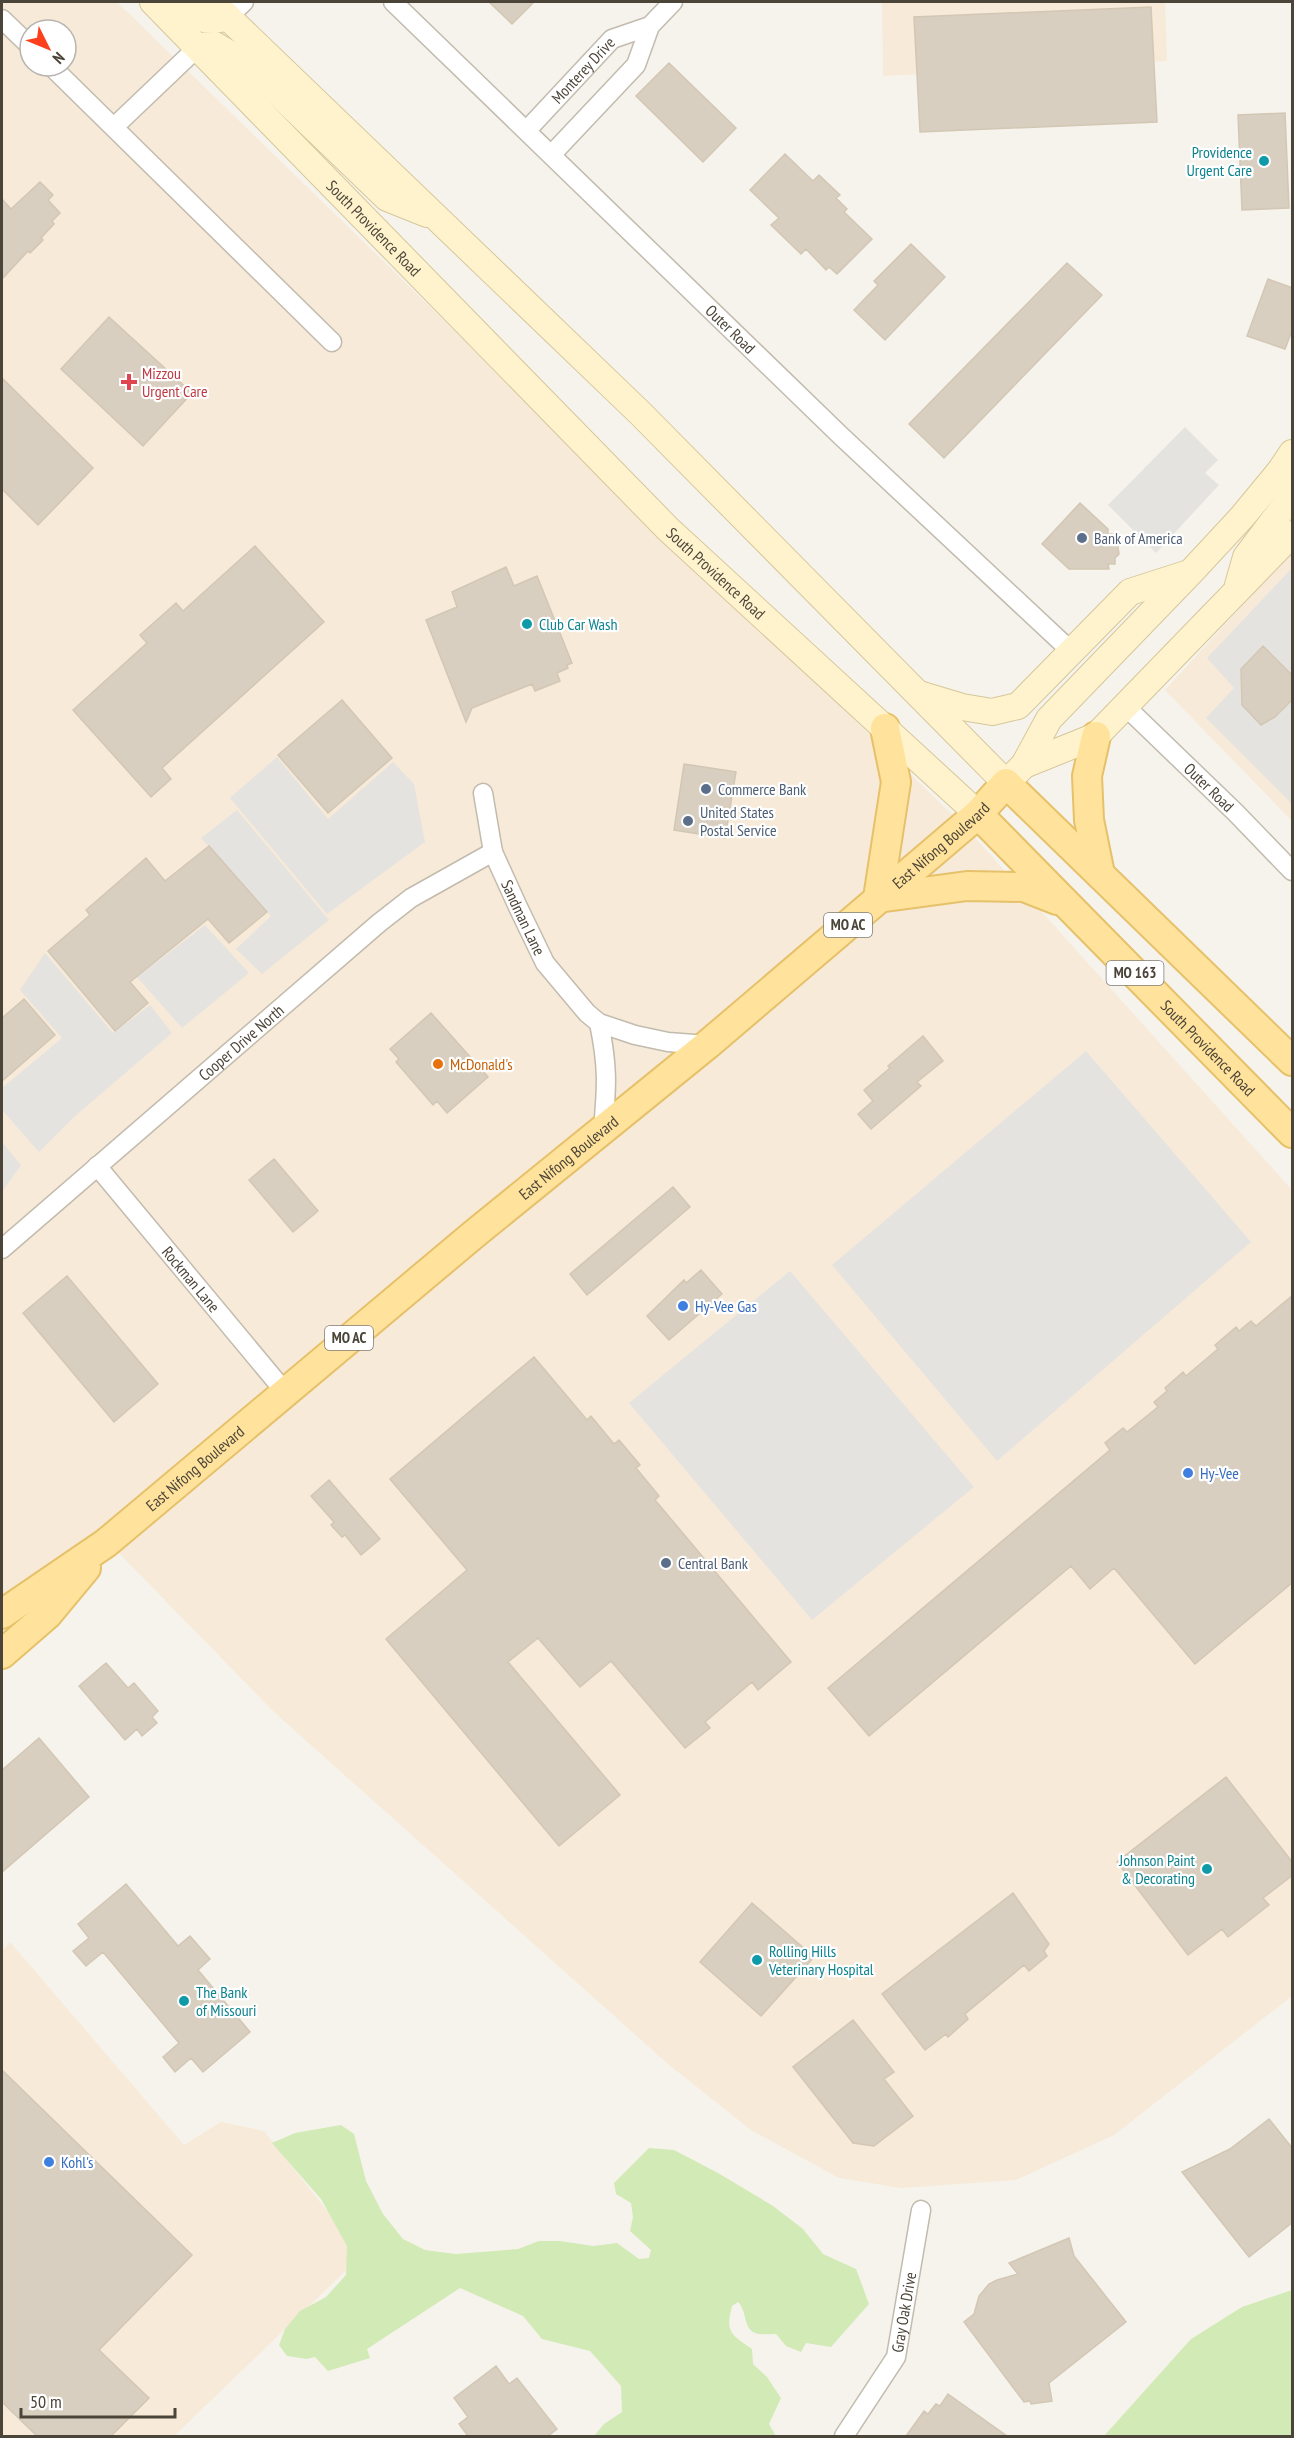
<svg xmlns="http://www.w3.org/2000/svg" width="1294" height="2438" font-family="'PT Sans Narrow',sans-serif">
  <rect width="100%" height="100%" fill="#f6f3ec"/>
  <path fill="#f7ead8" fill-rule="evenodd" d="M2,2H117L969,831L1292,1190V1996L1114,2135L1016,2180L901,2188L839,2178L751,2130L668,2064L274,1712L110,1544L2,1633ZM30,30H66V66H30Z
    M882,2H1165L1167,61L883,76Z
    M1292,551V821L1165,690Z
    M10,1942L184,2145L221,2122L264,2131L362,2255L174,2436H2V1951Z"/>
  <path fill="#d2eab5" d="M341,2125L354,2134L366,2181L383,2214L403,2239L425,2250L456,2254L518,2249L539,2241H560L593,2246L617,2243L639,2259L649,2258L651,2250L630,2231L633,2217L631,2203L616,2194L614,2183L649,2148L674,2150L718,2173L773,2206L803,2229L823,2254L856,2269L869,2304L831,2347L806,2343L801,2352L786,2346L776,2334C770,2334 760,2335 755,2333C743,2328 747,2310 738,2302L732,2306C725,2333 731,2334 752,2349L753,2364L767,2377L781,2398L769,2424L776,2436H594L604,2424L622,2412L621,2386L590,2351L542,2339L523,2316L460,2288L367,2349L370,2358L328,2371L315,2357L307,2359L287,2356L279,2345L285,2329L300,2311L326,2297L346,2275L347,2246L321,2199L272,2143L295,2133Z
    M1292,2290V2436H1104L1191,2339L1242,2307Z"/>
  <path fill="#e5e3e0" d="M1185,427L1218,460L1205,473L1219,485L1156,553L1108,505Z
    M1292,568V804L1206,718L1234,688L1207,658Z
    M277,757L328,819L393,762L414,784L425,842L327,914L230,798Z
    M237,810L329,920L262,974L236,949L271,916L201,838Z
    M205,925L249,973L182,1028L137,977Z
    M45,953L113,1033L150,1005L172,1033L74,1117L39,1152L2,1110V1088L62,1038L20,990Z
    M1086,1051L1251,1242L997,1461L832,1265Z
    M2,1142L21,1165L2,1192Z
    M790,1271L974,1487L812,1620L629,1403Z"/>
  <path fill="#d8cfc1" stroke="#d3c7b4" stroke-width="1.5" d="M489,2H534L512,24Z
    M1151,7L1157,122L920,132L914,17Z
    M669,63L736,128L703,162L636,96Z
    M1285,113L1289,208L1242,210L1238,115Z
    M785,154L813,181L819,175L840,195L836,198L847,209L844,212L872,239L837,274L829,267L826,270L806,249L801,254L771,225L779,218L750,190Z
    M40,182L53,195L48,200L60,213L52,221L54,224L41,238L43,240L30,253L28,251L2,279V199L11,209Z
    M911,244L945,277L885,340L854,310L878,285L874,281Z
    M1067,263L1102,295L944,458L909,424Z
    M1268,279L1293,288V328L1285,349L1247,336Z
    M109,317L192,393L143,446L61,369Z
    M2,378L93,468L38,525L2,489Z
    M1080,503L1108,529V534H1116L1119,554L1115,558V564H1108L1109,569H1069L1042,544Z
    M255,546L324,622L162,768L171,779L151,797L73,710L147,643L140,635L176,603L183,611Z
    M506,567L514,586L537,576L572,663L567,665L568,668L557,673L560,681L535,691L532,684L472,708L466,722L426,620L457,607L452,592Z
    M1263,646L1293,676V699L1275,717L1261,725L1242,705L1241,669Z
    M342,700L392,758L328,813L278,755Z
    M684,764L736,772L725,838L674,830Z
    M209,846L267,912L229,943L208,919L130,982L148,1003L115,1031L48,951L90,915L86,910L146,858L165,881Z
    M24,999L55,1035L2,1081V1018Z
    M431,1013L488,1077L447,1113L437,1101L433,1105L396,1062L399,1059L390,1049Z
    M923,1036L943,1061L917,1082L921,1086L871,1129L858,1114L873,1101L864,1090L890,1068L888,1066Z
    M274,1159L318,1211L293,1232L249,1180Z
    M673,1187L690,1207L587,1295L570,1274Z
    M701,1270L722,1294L669,1340L647,1316L684,1280L686,1283Z
    M67,1276L158,1384L114,1422L23,1313Z
    M1293,1295V1582L1195,1664L1114,1568L1090,1589L1071,1566L869,1736L828,1688L1110,1450L1105,1443L1123,1428L1127,1432L1158,1407L1154,1402L1167,1391L1165,1388L1183,1372L1186,1376L1218,1349L1215,1345L1236,1327L1239,1331L1251,1321L1256,1326Z
    M534,1357L587,1420L591,1416L614,1444L619,1440L640,1465L636,1468L659,1496L655,1500L791,1662L758,1690L752,1682L705,1722L710,1728L685,1748L611,1661L580,1687L538,1638L508,1662L620,1795L559,1846L386,1639L467,1570L390,1479Z
    M329,1480L380,1539L361,1555L345,1535L342,1537L331,1525L334,1522L311,1496Z
    M106,1663L128,1688L134,1683L158,1711L152,1717L157,1723L142,1736L137,1729L125,1740L79,1686Z
    M39,1738L89,1797L2,1872V1770Z
    M1226,1777L1293,1863V1875L1263,1898L1269,1905L1228,1937L1222,1929L1188,1955L1117,1862Z
    M126,1884L178,1946L190,1936L210,1959L198,1970L250,2032L203,2072L191,2058L175,2072L163,2057L179,2043L103,1952L86,1966L73,1951L89,1938L78,1924Z
    M1013,1893L1049,1944L1044,1951L1047,1956L1029,1971L1024,1965L965,2014L968,2019L948,2037L946,2034L925,2050L882,1994Z
    M752,1903L814,1957L761,2016L700,1962Z
    M853,2020L894,2072L884,2079L913,2116L874,2146L853,2143L793,2067Z
    M2,2070L192,2255L99,2350L149,2398L111,2436H37L2,2402Z
    M1269,2119L1293,2149V2222L1249,2257L1182,2172L1230,2149Z
    M1069,2238L1074,2256L1126,2322L1049,2383L1052,2401L1031,2404L1030,2401L1024,2402L964,2322L974,2314L979,2296L989,2284L997,2280L1018,2274L1009,2263Z
    M496,2366L509,2384L517,2378L557,2429L548,2436H468L459,2424L468,2417L454,2398Z
    M948,2394L1007,2436H906L924,2411L928,2414L936,2404L940,2406Z"/>
  <g fill="none" stroke-linecap="round" stroke-linejoin="round">
    <defs>
      <g id="minor">
        <path id="s1" d="M393,2L841,436L1072,652"/>
        <path d="M228,17L244,2"/>
        <path d="M2,19L30,46"/>
        <path d="M51,66L332,342"/>
        <path d="M114,127L199,46"/>
        <path id="s2" d="M527,130L612,39L650,26"/>
        <path d="M552,154L636,65L650,26L673,2"/>
        <path id="s3" d="M1125,706L1236,813L1292,871"/>
        <path id="s4" d="M483,793L493,852L518,907L545,963L587,1013L599,1023L635,1035L668,1042L707,1045"/>
        <path d="M599,1023C608,1066 607,1086 603,1129"/>
        <path id="s5" d="M97,1166L285,1392"/>
        <path id="s6" d="M2,1249L379,923L411,898L493,852"/>
        <path id="s7" d="M844,2436L896,2357L921,2210"/>
      </g>
      <g id="secondary">
        <path id="s8" d="M153,2L668,529L978,814"/>
        <path d="M177,2C195,18 205,24 228,17"/>
        <path d="M212,2L640,413L1006,783L1024,765L1049,719L1191,572L1242,517L1280,471L1292,453"/>
        <path d="M199,46L215,45L251,67L387,198L427,214"/>
        <path d="M1238,585L1246,557L1286,504L1291,486L1280,471"/>
        <path d="M922,695L962,707L992,712L1018,706L1130,592L1186,574"/>
        <path d="M1024,765L1096,736L1292,534"/>
      </g>
      <g id="primary">
        <path d="M885,728L896,782L878,898L967,886L1024,887L1057,900"/>
        <path d="M1096,736L1087,776L1089,820L1100,874"/>
        <path id="s9" d="M978,814L1292,1133"/>
        <path id="s10" d="M2,1614L106,1543L473,1235L707,1045L978,814L1006,783L1292,1061"/>
        <path d="M2,1654L47,1615L86,1568"/>
      </g>
    </defs>
    <use href="#minor" stroke="#c2bbae" stroke-width="21"/>
    <use href="#secondary" stroke="#d6c79b" stroke-width="28"/>
    <use href="#primary" stroke="#e6c16a" stroke-width="32"/>
    <use href="#minor" stroke="#fff" stroke-width="18"/>
    <use href="#secondary" stroke="#fff3cd" stroke-width="26"/>
    <use href="#primary" stroke="#ffe39c" stroke-width="28"/>
  </g>
  <g fill="#0f9aa8" stroke="#fff" stroke-width="2">
    <circle cx="1264" cy="161" r="6"/>
    <circle cx="527" cy="624" r="6"/>
    <circle cx="1207" cy="1869" r="6"/>
    <circle cx="757" cy="1960" r="6"/>
    <circle cx="184" cy="2001" r="6"/>
  </g>
  <path fill="#e0444e" stroke="#fff" stroke-width="2" d="M126 373h6v6h6v6h-6v6h-6v-6h-6v-6h6z"/>
  <g fill="#5c6f8a" stroke="#fff" stroke-width="2">
    <circle cx="1082" cy="538" r="6"/>
    <circle cx="706" cy="789" r="6"/>
    <circle cx="688" cy="821" r="6"/>
    <circle cx="666" cy="1563" r="6"/>
  </g>
  <circle fill="#e8710a" stroke="#fff" stroke-width="2" cx="438" cy="1064" r="6"/>
  <g fill="#3f7fe0" stroke="#fff" stroke-width="2">
    <circle cx="683" cy="1306" r="6"/>
    <circle cx="1188" cy="1473" r="6"/>
    <circle cx="49" cy="2162" r="6"/>
  </g>
  <g text-anchor="middle" stroke-width="4.5" stroke-linejoin="round" paint-order="stroke">
    <g fill="#fff" stroke="#817c74" stroke-width="1.5">
      <rect x="824" y="913" width="48" height="24" rx="4.5"/>
      <rect x="1106.5" y="961" width="57" height="24" rx="4.5"/>
      <rect x="325" y="1326" width="48" height="24" rx="4.5"/>
    </g>
    <g font-size="15" font-weight="bold" fill="#4b4439">
      <text x="848" y="930">MO AC</text>
      <text x="1135" y="978">MO 163</text>
      <text x="349" y="1343">MO AC</text>
    </g>
    <g font-size="16" fill="#4b4439" stroke="#fff">
      <text dy="6" stroke="none"><textPath href="#s2" startOffset="82">Monterey Drive</textPath></text>
      <text dy="6" stroke="none"><textPath href="#s8" startOffset="316">South Providence Road</textPath></text>
      <text dy="6" stroke="none"><textPath href="#s1" startOffset="470">Outer Road</textPath></text>
      <text dy="6" stroke="none"><textPath href="#s8" startOffset="802">South Providence Road</textPath></text>
      <text dy="6" stroke="none"><textPath href="#s3" startOffset="117">Outer Road</textPath></text>
      <text dy="6" stroke="none"><textPath href="#s10" startOffset="1214">East Nifong Boulevard</textPath></text>
      <text dy="6" stroke="none"><textPath href="#s4" startOffset="132">Sandman Lane</textPath></text>
      <text dy="6" stroke="none"><textPath href="#s6" startOffset="316">Cooper Drive North</textPath></text>
      <text dy="6" stroke="none"><textPath href="#s9" startOffset="328">South Providence Road</textPath></text>
      <text dy="6" stroke="none"><textPath href="#s10" startOffset="728">East Nifong Boulevard</textPath></text>
      <text dy="6" stroke="none"><textPath href="#s5" startOffset="147">Rockman Lane</textPath></text>
      <text dy="6" stroke="none"><textPath href="#s10" startOffset="242">East Nifong Boulevard</textPath></text>
      <text dy="6" stroke="none"><textPath href="#s7" startOffset="140">Gray Oak Drive</textPath></text>
    </g>
    <g font-size="16" fill="#0d838f" stroke="#fff" text-anchor="start">
      <text x="1252" y="158" text-anchor="end">Providence<tspan x="1252" dy="18">Urgent Care</tspan></text>
      <text x="539" y="630">Club Car Wash</text>
      <text x="1195" y="1866" text-anchor="end">Johnson Paint<tspan x="1195" dy="18">&amp; Decorating</tspan></text>
      <text x="769" y="1957">Rolling Hills<tspan x="769" dy="18">Veterinary Hospital</tspan></text>
      <text x="196" y="1998">The Bank<tspan x="196" dy="18">of Missouri</tspan></text>
    </g>
    <g font-size="16" fill="#be3a42" stroke="#fff" text-anchor="start">
      <text x="142" y="379">Mizzou<tspan x="142" dy="18">Urgent Care</tspan></text>
    </g>
    <g font-size="16" fill="#4e5e75" stroke="#fff" text-anchor="start">
      <text x="1094" y="544">Bank of America</text>
      <text x="718" y="795">Commerce Bank</text>
      <text x="700" y="818">United States<tspan x="700" dy="18">Postal Service</tspan></text>
      <text x="678" y="1569">Central Bank</text>
    </g>
    <g font-size="16" fill="#c56008" stroke="#fff" text-anchor="start">
      <text x="450" y="1070">McDonald's</text>
    </g>
    <g font-size="16" fill="#366cbe" stroke="#fff" text-anchor="start">
      <text x="695" y="1312">Hy-Vee Gas</text>
      <text x="1200" y="1479">Hy-Vee</text>
      <text x="61" y="2168">Kohl's</text>
    </g>
  </g>
  <rect width="1294" height="2438" fill="none" stroke="#4b4439" stroke-width="6"/>
  <g transform="translate(48 48) rotate(133)"><circle r="28" fill="#ffffff" stroke="#b7b4b0" stroke-width="1.5"/>
  <path d="M0-4.5L10 22L0 15L-10 22Z" fill="#fc3f1d"/>
  <text y="-9" font-size="16" font-weight="bold" text-anchor="middle" fill="#4b4439">N</text>
  </g>
  <path d="M21 2408v9h154v-9" fill="none" stroke="#4b4439" stroke-width="3"/>
  <text x="30" y="2408" font-size="18" fill="#4b4439" stroke="#ffffff" stroke-width="4.5" paint-order="stroke">50 m</text>
</svg>
